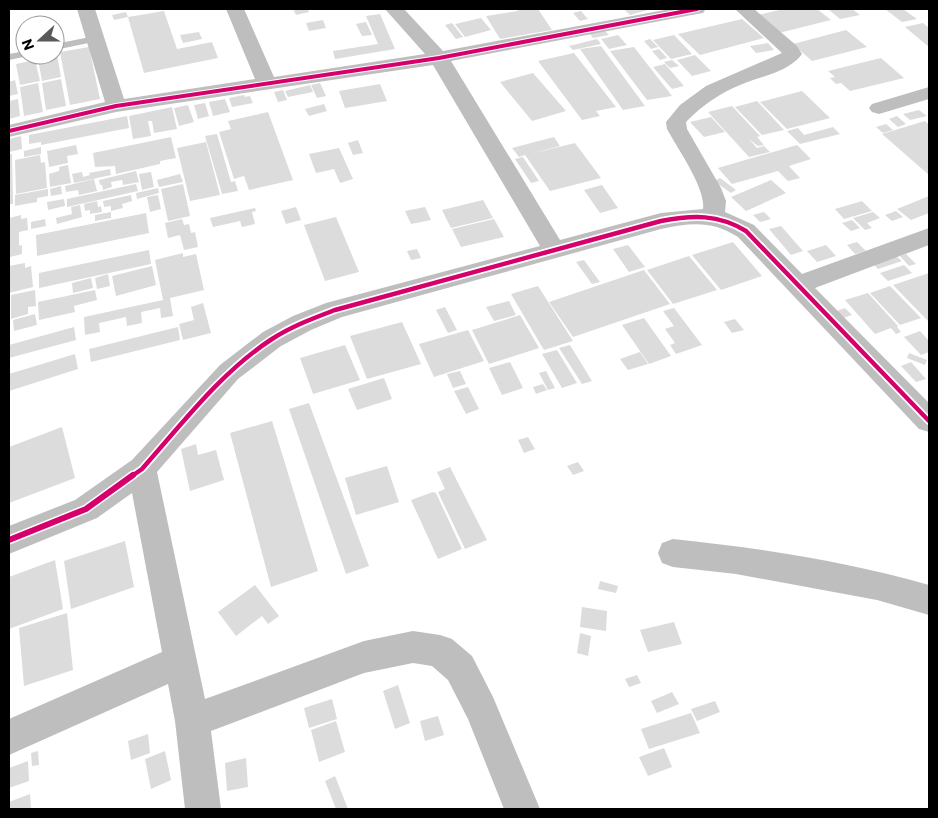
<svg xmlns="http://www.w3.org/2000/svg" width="938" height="818" font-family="Commissioner,sans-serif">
  <rect width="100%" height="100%" fill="#fff"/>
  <path fill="#dcdcdc" d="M293,9H308L309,12L296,15Z
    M517,9H538L552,30L500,39L486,16L518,11Z
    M624,9H651L630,15Z
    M784,9H817L831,20L779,33L758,15Z
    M828,9H852L860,15L840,19Z
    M885,9H903L917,19L902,22Z
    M164,11L177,49L212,42L218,58L144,73L128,17Z
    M581,11L588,19L580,21L573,13Z
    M126,12L128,17L114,20L112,15Z
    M380,14L395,49L335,59L333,51L378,44L366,16Z
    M481,18L491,30L465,37L455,24Z
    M742,19L764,38L700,55L678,34Z
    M323,20L326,28L309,31L306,23Z
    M366,22L372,35L362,36L356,24Z
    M452,23L463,37L456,39L445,25Z
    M923,23L929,28V47L905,27Z
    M846,30L867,47L812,61L793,44Z
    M605,31L609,35L593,38L590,34Z
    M199,32L202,39L183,43L180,35Z
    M618,35L627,45L609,49L601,39Z
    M674,35L692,54L671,59L653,40Z
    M597,39L601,44L573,50L569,46Z
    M650,39L658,47L651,49L644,41Z
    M768,43L774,50L756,53L750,46Z
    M601,46L645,106L623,110L580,49Z
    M89,47L100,99L70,105L60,52Z
    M634,47L672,96L647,100L610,51Z
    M659,49L667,58L660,60L652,51Z
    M574,53L616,107L596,111L600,116L582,120L538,61Z
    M57,55L61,77L42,81L38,59Z
    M695,55L711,71L692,76L677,60Z
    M881,58L904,78L850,91L841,83L836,84L830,78L835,77L828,71Z
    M35,60L40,81L20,85L16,64Z
    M672,60L679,66L670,68L664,62Z
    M665,64L684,86L672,89L653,67Z
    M533,73L566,111L532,121L500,82Z
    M61,79L66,106L46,110L42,83Z
    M15,80L18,94L9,96V82Z
    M38,83L43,112L24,116L20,87Z
    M320,83L326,96L317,98L311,85Z
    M380,84L387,101L345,108L339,91Z
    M310,85L313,92L288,97L285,91Z
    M283,90L287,100L278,102L274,92Z
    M802,91L830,118L787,129L760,102Z
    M244,95L245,97L250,96L253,103L232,107L229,98Z
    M18,99L20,116L9,119V101Z
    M225,99L230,112L213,116L209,102Z
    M757,101L784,130L762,135L735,107Z
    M205,103L209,116L198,119L194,105Z
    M324,104L327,111L309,116L305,109Z
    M188,105L194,122L179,126L174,108Z
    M732,106L760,136L757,137L764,145L758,146L749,139L757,148L764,146L770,152L749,157L708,112Z
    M172,107L177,129L154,133L152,121H148L151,136L133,139L129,116Z
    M919,110L927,116L910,120L903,114Z
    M268,112L293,180L249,190L244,176L234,179L219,132L231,129L228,121Z
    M127,116L129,128L41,145V142L29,144V135Z
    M897,116L906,124L898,127L889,119Z
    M711,117L725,132L704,137L690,122Z
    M925,121L929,125V175L882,134Z
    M886,124L893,130L883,133L876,127Z
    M833,127L840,134L800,144L787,131L798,128L804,135Z
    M217,134L231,182L235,181L238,191L222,194L205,136Z
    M21,136L22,149L9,152V139Z
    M171,137L176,158L160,161V164L116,174L115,166L95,167L93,153Z
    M554,137L560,146L530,154L575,143L601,178L550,191L525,155L519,157L512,148Z
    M358,140L363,153L353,155L348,143Z
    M206,142L220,195L190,201L177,148Z
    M76,145L78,154L67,156L68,163L49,167L47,151Z
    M797,145L811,159L789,166L800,178L788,181L778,171L732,184L718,168Z
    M41,147V154L24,157V151Z
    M339,148L353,179L340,183L334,169L316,173L309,154Z
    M9,154H12L13,204H9Z
    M40,155L41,163L45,162L47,188L16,194L15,160Z
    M523,157L539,181L531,183L515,159Z
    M68,165L71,183L50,187L49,174L59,171V167Z
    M110,169L111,175L74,183L72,174L82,172L83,177L90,175L89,173Z
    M136,171L139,182L123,185L122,180L111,182L112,187L103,190L102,185H100L99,180Z
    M151,172L154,187L142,190L139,174Z
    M180,174L183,182L159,187L157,180Z
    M720,178L736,190L731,193L714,181Z
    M94,179L97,191L79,195L78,190L66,192L65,186Z
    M771,180L786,193L746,211L731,197Z
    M136,184L138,191L67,207V199Z
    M183,184L190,216L168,221L161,189Z
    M602,185L618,208L600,213L584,190Z
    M61,186L62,194L51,196L50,189Z
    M158,188L159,193L137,199L136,193Z
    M48,189V196L37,198V202L15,206V195Z
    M131,195L132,201L122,204L123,208L111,211V206L104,207L103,201Z
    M158,195L161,209L150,212L147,197Z
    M929,196V213L911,220L897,209Z
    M64,199L65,206L48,210L47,202Z
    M483,200L493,218L451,228L442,210Z
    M97,201L98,207L101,206L102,212L90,214V210L85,211L84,204Z
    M862,201L872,211L844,219L835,209Z
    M80,205L82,217L57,224L56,218L72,214L71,207Z
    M296,207L301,220L286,224L281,211Z
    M425,207L431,220L411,224L405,211Z
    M255,208L256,211L252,212L255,224L242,227L240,221L213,227L210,218Z
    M896,211L903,217L892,221L885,215Z
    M111,212V218L95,221V215Z
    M764,212L771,219L760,222L753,215Z
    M873,212L880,218L867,223L872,228L865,230L853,218Z
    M146,213L149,233L37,256L36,235Z
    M21,215V219L27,218L28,230L19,232V246L22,245V254L10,257L9,218Z
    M336,217L359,272L325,281L304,225Z
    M45,219L46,226L31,229V222Z
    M182,219L184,225L189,224L191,233L195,232L198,247L184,250L180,235L168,238L165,223Z
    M494,219L504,237L461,247L452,229Z
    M852,220L860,228L851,231L842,223Z
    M781,226L803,251L791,255L769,229Z
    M733,242L762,276L721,290L692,255Z
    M857,242L866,251L855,254L847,245Z
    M628,245L645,267L629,272L613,249Z
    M826,245L836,256L817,262L807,251Z
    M417,249L421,258L411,260L407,251Z
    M149,250L151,264L39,288V273Z
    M183,253V257L196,254L204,290L170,298L173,316L161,318L160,308L141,312L142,323L127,326L126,317L99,323L100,332L85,335L84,317L163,300L155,260Z
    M906,254L916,264L909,266L900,256Z
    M689,256L717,290L673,304L647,270Z
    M896,256L902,261L878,269L873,263Z
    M584,260L600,282L592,284L576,262Z
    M25,263V268L31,266L33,287L9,293V266Z
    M904,265L912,273L888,281L880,273Z
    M152,266L156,285L116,296L112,276Z
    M644,270L670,304L573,337L549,302Z
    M929,273V322L893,285Z
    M108,274L110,286L97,289L95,278Z
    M91,278L93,288L73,293L72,283Z
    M538,286L573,341L544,350L511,294Z
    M890,286L921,318L900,325L870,293Z
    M35,290L36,306L28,307V314L11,319V295Z
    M95,290L97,300L74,306L75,312L39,320L38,302Z
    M868,293L898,326L897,327L901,332L896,334L891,328L875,334L845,300Z
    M509,301L516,315L494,321L486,307Z
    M203,303L211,333L183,340L179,324L194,320L191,307Z
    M445,307L457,330L448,333L436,310Z
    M674,308L702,345L676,354L670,345L675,343L665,329L674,326L663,311Z
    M845,308L852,315L840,319L834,312Z
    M35,314L37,325L14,331L13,320Z
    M520,315L539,348L489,364L472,330Z
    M644,318L671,356L649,364L622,325Z
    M735,319L744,330L732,333L724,322Z
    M402,322L421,364L367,379L350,336Z
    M74,327L76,340L9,358V345Z
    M178,327L180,340L91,362L89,349Z
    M468,330L484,361L434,377L419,344Z
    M920,331L929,341V352L921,355L904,337Z
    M345,345L360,380L313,394L300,358Z
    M570,345L592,381L582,384L559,348Z
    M557,350L577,383L562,388L542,354Z
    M640,352L648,364L628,370L620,359Z
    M909,353L927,360L925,365L907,358Z
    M75,354L78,369L9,391V374Z
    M510,362L523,388L502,395L489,368Z
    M911,362L926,379L916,382L901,366Z
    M460,371L466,384L453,388L447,374Z
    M546,371L555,388L548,390L539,373Z
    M384,378L392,399L357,410L348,389Z
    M543,384L547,390L536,394L533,387Z
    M468,387L479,409L466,414L454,391Z
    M309,403L369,566L346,574L289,409Z
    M272,421L318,571L271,587L230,433Z
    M62,427L75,478L9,503V447Z
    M528,437L535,449L524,453L518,440Z
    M196,444L198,455L216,450L224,480L190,491L181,449Z
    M578,462L584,471L573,475L567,466Z
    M387,466L399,502L356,515L345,478Z
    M450,467L487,540L465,549L438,492L445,489L437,472Z
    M433,492L436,493L462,549L438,559L411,500Z
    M125,541L134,587L71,609L64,561Z
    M55,560L63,609L9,629V577Z
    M600,581L618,586L616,593L598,589Z
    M255,585L279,616L268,624L262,616L236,636L218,612Z
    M582,607L607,611L606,631L580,627Z
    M67,613L73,670L24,686L19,628Z
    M674,622L682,644L648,652L640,630Z
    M580,633L591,636L588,656L577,653Z
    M637,675L641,683L629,687L625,679Z
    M398,685L410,723L395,729L383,691Z
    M672,692L679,704L657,713L651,701Z
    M332,699L337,719L309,728L304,708Z
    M715,701L720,712L697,721L691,709Z
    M691,713L700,733L649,749L641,729Z
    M438,716L444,735L425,741L420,721Z
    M336,721L345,752L319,762L311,730Z
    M148,734L150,753L131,760L128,741Z
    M664,748L672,767L648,776L639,757Z
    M38,751L39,765L32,766L31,753Z
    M165,751L171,780L151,789L145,759Z
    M246,758L248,787L227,791L225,763Z
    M28,761L29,781L9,788V768Z
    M335,776L348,809H336L325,781Z
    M30,794L31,809H9V802Z"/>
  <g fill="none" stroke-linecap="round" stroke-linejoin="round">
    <path fill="#bebebe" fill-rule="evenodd" d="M95,36L98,37V41L55,50V44Z
      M25,51V55L28,56L9,60V54Z"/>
    <path fill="#bebebe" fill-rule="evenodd" d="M77,9H95L124,99L255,79L226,9H244L274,77L425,54L385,9H404L443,51L670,9H706L703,13L697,14L451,61L560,240L661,213L703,209C706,188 677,148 667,129L666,122L680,105L706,86L782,53L735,9H754L797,46L802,54C788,73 760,76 740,85C720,93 703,105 688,120L686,122L687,129L721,188L726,201L725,212L754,225L802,274L929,228V245L815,288L929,403V432L919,429L738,237C711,220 691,223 661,229L342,317L311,330L281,346L238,379L157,472L205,699L364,641L413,631L440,635L452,639L472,656L493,697L540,809H504L468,719L448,680L432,666L413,663L364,673L211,731L221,809H185L175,721L168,684L9,755V719L162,652L132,493L97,518L9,554V526L75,500L132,460L220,365L263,332L293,316L326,303L540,246L433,65L116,112L9,137V125L105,102Z
      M929,87V99L879,114L872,112L869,108L872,104Z
      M673,539C759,548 845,561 929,585V615L877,600L736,574L673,567L662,563L658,553L662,543Z"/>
    <defs>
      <path id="cycleway-far2" d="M9,131L116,106L439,58L697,9"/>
      <path id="cycleway-far1" d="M132,476L142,469C182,424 221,372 272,339C292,326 314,318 335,310L661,221C693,215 718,214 746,231L929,421"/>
      <path id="cycleway" d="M9,540L86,509L133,475"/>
    </defs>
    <use href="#cycleway-far2" stroke="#fff" stroke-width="6"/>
    <use href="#cycleway-far1" stroke="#fff" stroke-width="8"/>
    <use href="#cycleway" stroke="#fff" stroke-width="9"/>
    <use href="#cycleway-far2" stroke="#d6006c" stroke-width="4"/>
    <use href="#cycleway-far1" stroke="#d6006c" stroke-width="4.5"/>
    <use href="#cycleway" stroke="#d6006c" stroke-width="6"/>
  </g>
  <rect width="938" height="818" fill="none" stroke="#000000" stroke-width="20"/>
  <g transform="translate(40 40) rotate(249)"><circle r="24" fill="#ffffff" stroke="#999999"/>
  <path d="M0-4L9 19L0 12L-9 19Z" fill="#595959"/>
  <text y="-8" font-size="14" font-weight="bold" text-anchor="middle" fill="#000000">N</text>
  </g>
</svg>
